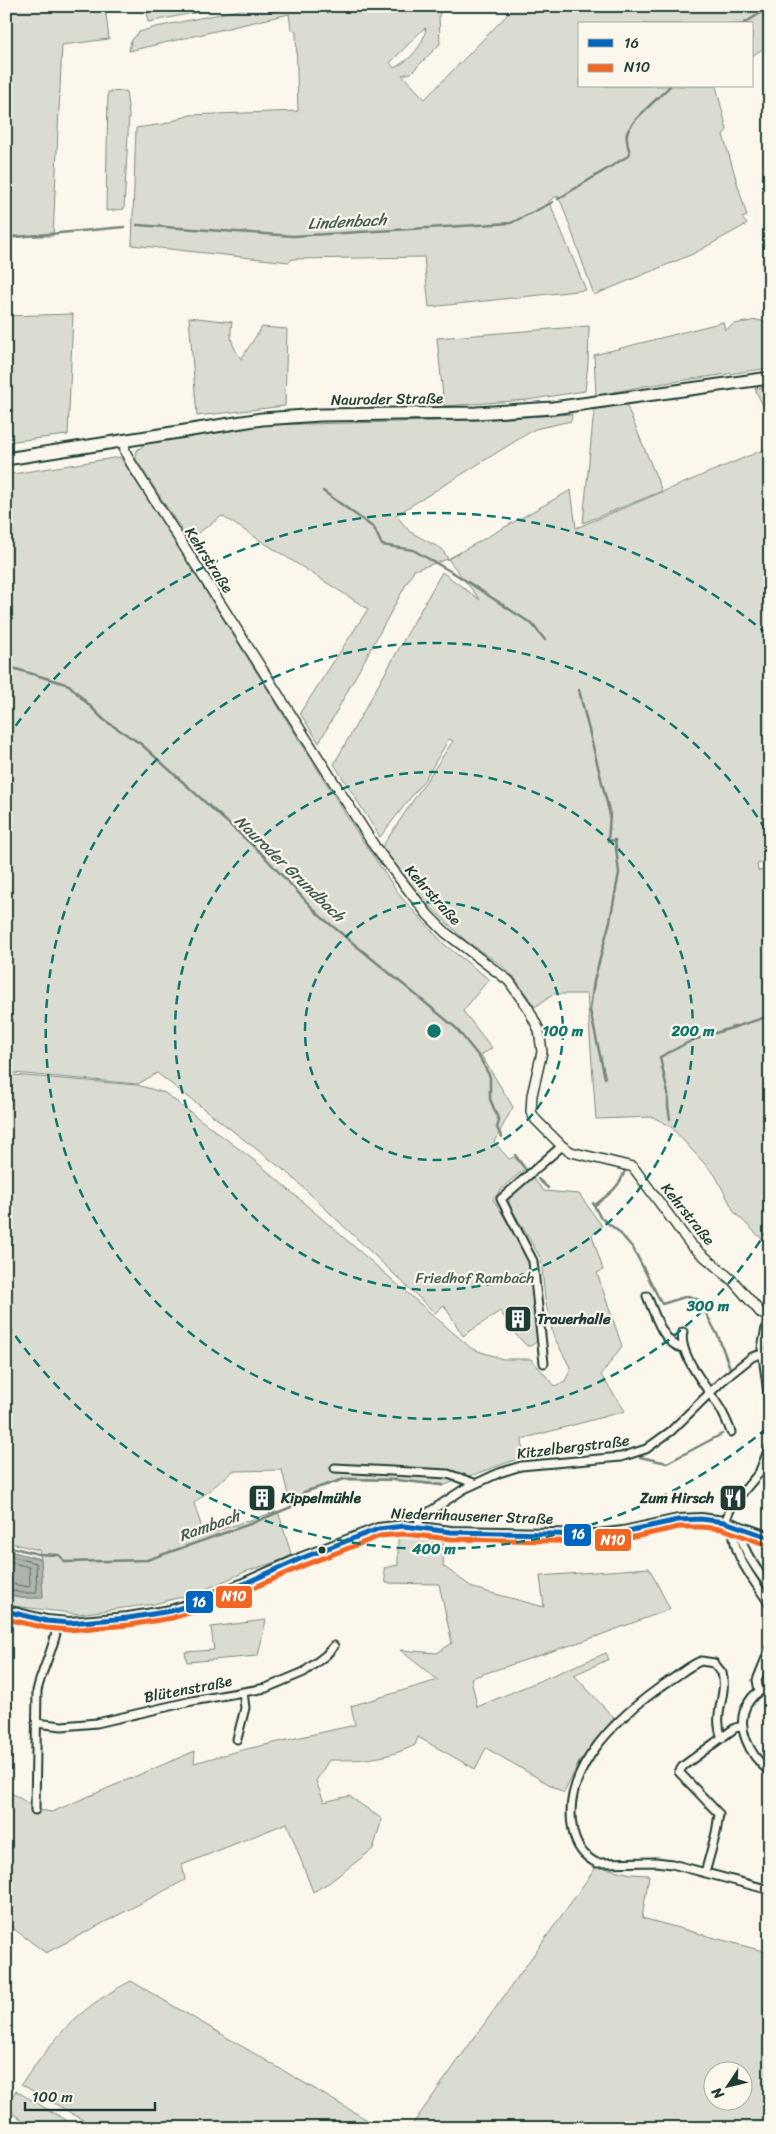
<svg xmlns="http://www.w3.org/2000/svg" width="776" height="2134" font-family="Sriracha,sans-serif">
  <rect width="100%" height="100%" fill="#fbf7ec"/>
  <filter id="ink" filterUnits="userSpaceOnUse"><feTurbulence type="fractalNoise" baseFrequency=".02" numOctaves="2"/><feDisplacementMap in="SourceGraphic" scale="10" xChannelSelector="R" yChannelSelector="G"/><feConvolveMatrix kernelMatrix="1 2 1 2 8 2 1 2 1" color-interpolation-filters="sRGB"/></filter>
  <g filter="url(#ink)">
    <path fill="#dbdcd1" stroke="#7d8c82" fill-rule="evenodd" d="M6,6H105L109,39L62,45L53,236H6Z
      M147,6H228L148,22Z
      M259,6H448L439,14L440,44L411,73L402,75L425,99L508,14L504,6H770V44L752,56V24H580V86H716L727,130L723,135L747,216L742,218L747,224L693,254L594,295L562,204L557,196L549,201L586,290L429,307L424,257L293,259L289,262L132,245L136,128L164,124L190,115L298,111L296,32L291,29L289,14L129,51L131,41L139,32L156,27ZM426,28C423,47 411,59 394,68L390,63L422,30Z
      M126,91L129,115L124,209L106,211L108,92Z
      M73,314L68,435L6,442V316Z
      M189,317L232,322C229,339 232,345 241,359L262,327L287,329L285,406L197,416Z
      M757,320L766,322L770,321V368L644,386L596,396L594,355L723,322L725,330L734,324Z
      M589,326L588,363L585,391L527,400L444,406L437,338Z
      M770,387V420L755,389Z
      M626,404L662,491L583,523L594,410Z
      M572,414L571,421L535,429L396,515L410,532L442,549L448,559L571,490L576,528L770,447V861L757,864L758,871L770,869V1247L735,1213L715,1175L670,1126L653,1117L596,1119L587,994H554L535,1007L514,977L501,965L466,941L423,900L382,847L453,741L449,739L425,779L380,837L334,764L442,572L480,600L448,559L414,570L319,743L300,713L368,609L222,516L188,540L136,459L137,450L146,444L264,425L478,420Z
      M120,457L158,515L358,834L401,897L445,945L490,980L484,985L463,1011L492,1048L481,1055L513,1107L494,1142L509,1159L514,1157L525,1169L506,1184L493,1199L531,1261L538,1340L531,1346H527L517,1336L500,1311L463,1336L444,1305L435,1313L289,1174L157,1073L138,1084L14,1073L6,1076V475Z
      M13,1075L137,1085L165,1093L259,1164L472,1349L503,1359H531L555,1386L565,1381L571,1369L553,1335L545,1299L541,1259L509,1204V1199L532,1177L544,1191L579,1194L602,1226L592,1235L603,1270L597,1273L622,1346L601,1375L625,1411L522,1439L523,1457L442,1486L395,1480L345,1478L303,1492L291,1507L282,1470L233,1471L194,1503L204,1535L278,1511L292,1557L247,1571L197,1593L154,1604L78,1614L6,1605V1593L21,1598H43L41,1559L39,1550L6,1542V1077Z
      M398,1536L444,1539L443,1566L473,1588L544,1607L540,1576L649,1568L670,1609L595,1637L471,1678L477,1707L606,1653L609,1659L574,1675L614,1718L579,1762L564,1793L486,1748L475,1769L418,1737L415,1745C384,1760 362,1760 329,1760L316,1781L324,1802L349,1796L382,1819L373,1849L330,1882L313,1892L287,1823L182,1865L185,1880L46,1953L6,1923V1790L40,1810L52,1812L195,1751L194,1763L242,1750L355,1725L351,1706L438,1680L400,1650L437,1653L452,1643L439,1584L386,1583L384,1568L398,1565Z
      M266,1620L258,1656L187,1662L185,1652L214,1650L211,1627Z
      M597,1866L631,1874L649,1875L642,1918L770,1953V2128H414L412,2125ZM714,2072H744V2102H714Z
      M131,1981L381,2128H97L21,2084C40,2060 58,2032 82,2013C97,2000 114,1990 131,1981Z
      M16,2091L80,2128H37L6,2110V2104Z"/>
    <path fill="#adb4aa" stroke="#74847b" d="M6,1550L41,1559L43,1598H20L6,1593Z"/>
    <g fill="none" stroke-linecap="round" stroke-linejoin="round">
      <path stroke="#586d63" stroke-width="1" d="M6,1555L36,1563L37,1591L35,1593H21L6,1589
        M6,1561L29,1567L30,1584L29,1587L6,1583"/>
      <path stroke="#74847b" stroke-width="2.5" d="M743,24L770,7
        M558,199L628,156L630,153C628,147 626,139 627,133C632,119 659,98 670,86
        M137,225L293,236L511,223L553,202
        M6,238L124,227
        M323,491L374,528L382,545L413,550L457,575L532,624L545,640
        M6,666L69,685L104,720L141,744L261,853L319,915L456,1028L480,1058L490,1077V1099L499,1121L497,1128L502,1137
        M579,690L610,815L608,841L615,840L619,873L610,921L594,981L590,1010L605,1078
        M670,1119L668,1106V1094L660,1057L693,1040L770,1016
        M515,1155L526,1170
        M538,1179L548,1188
        M593,1203L600,1217L618,1231L633,1248L662,1304L688,1296L699,1300L718,1336L730,1368
        M595,1205C609,1194 620,1187 625,1170
        M640,1457L667,1463L722,1434
        M6,1546L38,1554L59,1555L65,1562L147,1560L250,1524L291,1507L304,1492L345,1479L396,1480L443,1485"/>
      <defs>
        <path id="minor" d="M647,1296C654,1312 663,1345 683,1348
          M768,1318L762,1348L770,1409
          M683,1332C677,1354 710,1391 721,1410C725,1417 728,1424 731,1432
          M544,1363L533,1261L501,1199L562,1146
          M335,1468L448,1474L474,1483
          M725,1522L732,1505L759,1473L770,1446
          M734,1525C730,1554 755,1581 770,1605
          M741,1527C739,1549 758,1570 770,1588
          M417,1528L419,1521L426,1514L464,1489L499,1473L521,1466L621,1457L646,1449L671,1431L722,1381L752,1357L762,1354
          M770,1689C761,1689 755,1693 750,1700C732,1724 750,1756 770,1772
          M759,1691L757,1680L770,1648
          M36,1723L62,1726L97,1723L192,1701L266,1688L304,1672L326,1655L334,1646
          M722,1738C712,1713 728,1696 722,1673L714,1663L701,1661C690,1665 679,1675 669,1681C622,1713 559,1768 573,1831C576,1846 584,1857 597,1863L656,1862L672,1864L770,1890
          M237,1739L245,1708L243,1692
          M35,1810L37,1691C42,1668 55,1647 58,1623
          M705,1873L716,1833L719,1814L679,1772L683,1766L735,1728L743,1726"/>
        <path id="tertiary" d="M124,441L125,451L131,463L375,847L428,915L446,933L509,981L528,1008L539,1030L542,1052L532,1095L531,1112L536,1120L562,1146L571,1152L633,1167L691,1245L733,1281L761,1313L770,1318"/>
        <path id="secondary" d="M6,1611L47,1621L69,1623L128,1618L171,1611L212,1598L302,1558L378,1529L404,1526L451,1532L598,1535L623,1532L678,1520L701,1519L725,1522L770,1538"/>
        <path id="primary" d="M6,459L262,419L320,415L476,413L553,408L770,378"/>
      </defs>
      <use href="#minor" stroke="#1f3d34" stroke-width="11"/>
      <use href="#tertiary" stroke="#1f3d34" stroke-width="12"/>
      <use href="#secondary" stroke="#1f3d34" stroke-width="14"/>
      <use href="#primary" stroke="#1f3d34" stroke-width="15"/>
      <use href="#minor" stroke="#fbf7ec" stroke-width="7"/>
      <use href="#tertiary" stroke="#fbf7ec" stroke-width="9"/>
      <use href="#secondary" stroke="#fbf7ec" stroke-width="10"/>
      <use href="#primary" stroke="#fbf7ec" stroke-width="11"/>
      <defs>
        <path id="bus-1" d="M6,1611L47,1621L69,1623L128,1618L171,1611L212,1598L302,1558L378,1529L404,1526L451,1532L598,1535L623,1532L678,1520L701,1519L725,1522L770,1538"/>
        <path id="bus-2" d="M6,1619L46,1628L69,1630L129,1625L172,1618L215,1605L305,1565L380,1536L404,1534L451,1539L598,1542L625,1539L679,1527H701L723,1529L767,1545"/>
      </defs>
      <use href="#bus-1" stroke="#fbf7ec" stroke-width="9"/>
      <use href="#bus-2" stroke="#fbf7ec" stroke-width="9"/>
      <use href="#bus-1" stroke="#0065bd" stroke-width="5"/>
      <use href="#bus-2" stroke="#f26522" stroke-width="5"/>
    </g>
  </g>
  <g fill="none" stroke="#0f766e" stroke-width="2.5" stroke-dasharray="9 6">
    <circle cx="434" cy="1031" r="129"/>
    <circle cx="434" cy="1031" r="259"/>
    <path d="M768 1228A388 388 0 1 1 768 834"/>
    <path d="M767 1428A518 518 0 0 1 7 1324M7 738A518 518 0 0 1 767 634"/>
  </g>
  <defs>
    <symbol id="building-square" viewBox="-11 -11 22 22"><rect x="-9" y="-9" width="18" height="18" rx="4" fill="#1f3d34" stroke="#fbf7ec"/><path d="M-4-6H4V6H1V3H-1V6H-4ZM-2.5-4.3h1.7v1.8h-1.7ZM.8-4.3h1.7v1.8H.8ZM-2.5-1h1.7V.8h-1.7ZM.8-1h1.7V.8H.8Z" fill="#fff"/></symbol>
    <symbol id="restaurant-square" viewBox="-11 -11 22 22"><rect x="-9" y="-9" width="18" height="18" rx="4" fill="#1f3d34" stroke="#fbf7ec"/><path d="M-5-6h1v4h1v-4h1v4h1v-4h1v5L-1.5 .5V6h-2V.5L-5-1ZM5-6V6H3V1.5H1.5Q1.5-4 5-6Z" fill="#fff"/></symbol>
  </defs>
  <g fill-rule="evenodd">
    <use href="#building-square" x="502" y="1303" width="32" height="32"/>
    <use href="#building-square" x="246" y="1482" width="32" height="32"/>
    <use href="#restaurant-square" x="717" y="1482" width="32" height="32"/>
  </g>
  <circle fill="#1f3d34" stroke="#fbf7ec" stroke-width="2" cx="322" cy="1550" r="4.5"/>
  <g text-anchor="middle" stroke-width="4.5" stroke-linejoin="round" paint-order="stroke">
    <g font-size="15" fill="#1f3d34" stroke="#fbf7ec">
      <text transform="translate(387 399) rotate(-1)" y="5">Nauroder Straße</text>
      <text transform="translate(209 560) rotate(57)" y="5">Kehrstraße</text>
      <text transform="translate(433 895) rotate(48)" y="5">Kehrstraße</text>
      <text transform="translate(688 1214) rotate(51)" y="5">Kehrstraße</text>
      <text transform="translate(573 1447) rotate(-7)" y="5">Kitzelbergstraße</text>
      <text transform="translate(472 1516) rotate(2)" y="5">Niedernhausener Straße</text>
      <text transform="translate(188 1689) rotate(-11)" y="5">Blütenstraße</text>
    </g>
    <g font-size="15" fill="#455d53" stroke="#fbf7ec">
      <text x="475" y="1283">Friedhof Rambach</text>
    </g>
    <g font-size="15" font-weight="bold" fill="#1f3d34" stroke="#fbf7ec" text-anchor="start">
      <text x="537" y="1324">Trauerhalle</text>
      <text x="281" y="1503">Kippelmühle</text>
      <text x="714" y="1503" text-anchor="end">Zum Hirsch</text>
    </g>
    <g font-size="16" font-style="italic" fill="#425b52" stroke="#fbf7ec">
      <text transform="translate(347 221) rotate(-3)" y="6">Lindenbach</text>
      <text transform="translate(290 868) rotate(44)" y="6">Nauroder Grundbach</text>
      <text transform="translate(209 1525) rotate(-20)" y="6">Rambach</text>
    </g>
  </g>
  <circle cx="434" cy="1031" r="8" fill="#0f766e" stroke="#fbf7ec" stroke-width="2.5"/>
  <g font-size="15" text-anchor="middle" font-weight="bold" fill="#0f766e" stroke="#fbf7ec" stroke-width="4.5" stroke-linejoin="round" paint-order="stroke">
    <text x="563" y="1036">100 m</text>
    <text x="693" y="1036">200 m</text>
    <text x="708" y="1311">300 m</text>
    <text x="434" y="1554">400 m</text>
  </g>
  <g stroke="#fbf7ec" stroke-width="2">
    <rect x="563" y="1523" width="29" height="24" rx="5" fill="#0065bd"/>
    <rect x="594" y="1528" width="38" height="24" rx="5" fill="#f26522"/>
    <rect x="215" y="1585" width="38" height="24" rx="5" fill="#f26522"/>
    <rect x="185" y="1590" width="29" height="24" rx="5" fill="#0065bd"/>
  </g>
  <g font-size="14" text-anchor="middle" font-weight="bold" fill="#fff">
    <text x="578" y="1539">16</text>
    <text x="613" y="1545">N10</text>
    <text x="234" y="1601">N10</text>
    <text x="199" y="1607">16</text>
  </g>
  <rect width="776" height="2134" fill="none" stroke="#fbf7ec" stroke-width="25"/>
  <rect x="12" y="12" width="751" height="2109" fill="none" stroke="#1f3d34" stroke-width="2" filter="url(#ink)"/>
  <rect x="578" y="22" width="175" height="65" fill="#fbf7ec" stroke="#a3ada2"/>
  <rect x="588" y="39" width="25" height="8" fill="#0065bd" stroke="#a3ada2"/>
  <text x="624" y="48" font-size="15" fill="#1f3d34">16</text>
  <rect x="588" y="64" width="25" height="8" fill="#f26522" stroke="#a3ada2"/>
  <text x="624" y="72" font-size="15" fill="#1f3d34">N10</text>
  <g transform="translate(728 2086) rotate(235)"><circle r="24" fill="#fbf7ec" stroke="#a3ada2"/>
  <path d="M0-4L9 19L0 12L-9 19Z" fill="#1f3d34"/>
  <text y="-8" font-size="14" font-weight="bold" text-anchor="middle" fill="#1f3d34">N</text>
  </g>
  <path d="M25 2102v8h130v-8" fill="none" stroke="#1f3d34" stroke-width="2.5"/>
  <text x="32" y="2102" font-size="15" fill="#1f3d34" stroke="#fbf7ec" stroke-width="4" paint-order="stroke">100 m</text>
</svg>
